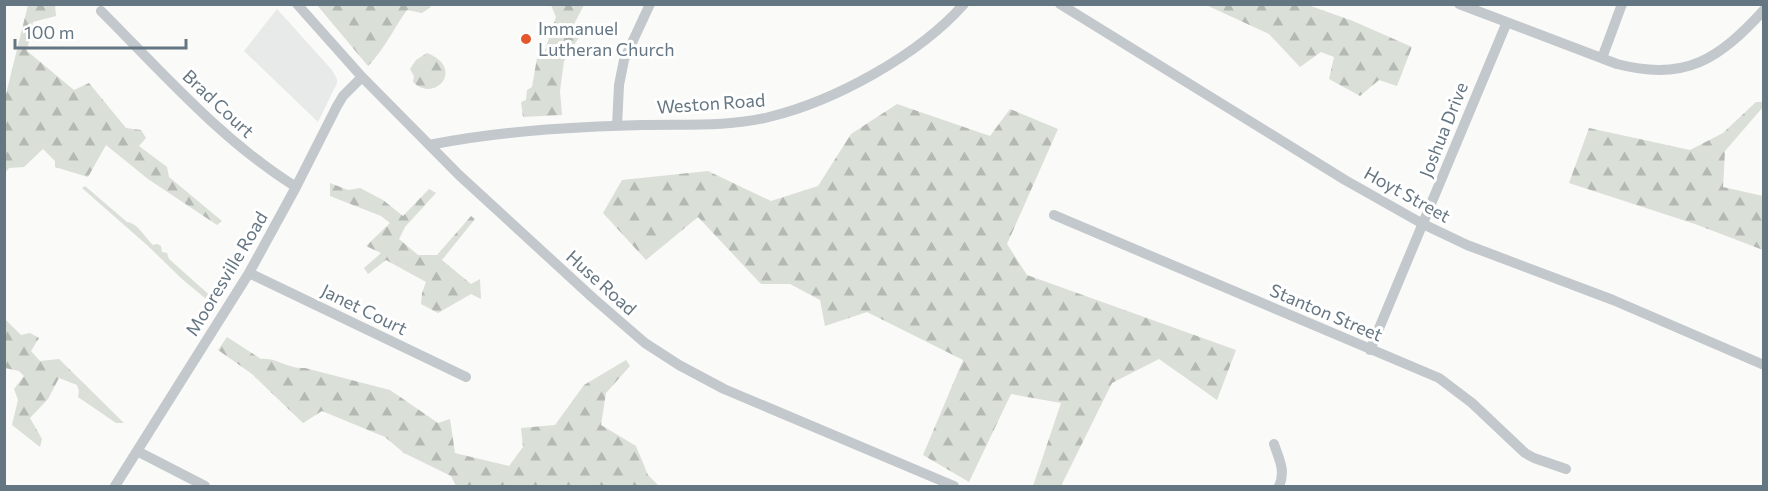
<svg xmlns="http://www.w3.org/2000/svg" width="1768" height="491" font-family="Commissioner,sans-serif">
  <defs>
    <pattern id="forest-firs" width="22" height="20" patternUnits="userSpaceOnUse" patternTransform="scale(1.5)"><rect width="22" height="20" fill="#dadfd7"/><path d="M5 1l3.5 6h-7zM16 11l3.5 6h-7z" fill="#b4b9b4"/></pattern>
  </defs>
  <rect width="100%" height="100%" fill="#fafaf8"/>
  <path fill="#e8e9e9" d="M277,9L332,70L337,79V83L318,122L244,51Z"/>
  <path fill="url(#forest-firs)" d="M28,5H55L56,16L33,22L27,51L74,90L89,83L126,128L141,130L146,138L139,146L167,167L169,177L222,221L217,225L148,179L106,145L88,177L55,167V161L43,149L24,167L9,168L5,173V98Z
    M427,5L431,7L422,13L407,10C394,28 384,50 368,66L317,5Z
    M551,5H584L574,24L583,31L564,61L560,91L562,115L523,117L521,102L526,100L527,90L532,87L537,58L544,53L556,17Z
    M1206,5H1308L1353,21L1412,47L1397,86L1379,80L1360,96L1329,79L1334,57L1321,52L1300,67L1269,34Z
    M427,53C466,68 435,104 413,82L414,76L410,69L416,60Z
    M1756,102H1763V107L1725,151L1723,187L1763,196V250L1695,224L1569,183L1589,128L1690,150L1723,133Z
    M897,104L990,136L1010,109L1058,129L1007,244L1027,275L1236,350L1217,400L1159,359L1112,383L1061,486H1033L1061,403L1011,394L969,482L923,455L963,360L867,312L825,326L820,300L790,284H761L698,217L646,260L603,213L622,180L708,171L771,201L818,186L851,134Z
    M330,183L348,190L360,188L383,200L403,216L429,189L436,193L405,227L399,239L418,255H437L471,216L475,219L442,260L471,284L480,279L481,299L471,294L438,313L421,304L422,293L426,282L386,260L368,274L364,268L381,253L366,246L390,223L381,216L330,196Z
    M85,186L127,222C138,223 145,238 153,245L157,244L161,246L162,252L167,253L169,259L214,299L211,303L182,279L148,246L82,188Z
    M5,319L21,335L30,333L39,338L31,351L40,361L59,359L124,423H116L78,397L79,391L77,385L59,378L48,399L30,418L42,439L40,447L12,425L18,400L14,389L24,376L19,371L5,368Z
    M227,337L261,359C277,357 286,369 305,368L390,390L438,423L450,419L455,453L509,466L523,447L521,428L555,425L584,385L626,360L630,366L606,393L601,425L636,446L648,475L659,486H456L451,476L404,453L385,437L322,411L303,423L252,374L218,350Z"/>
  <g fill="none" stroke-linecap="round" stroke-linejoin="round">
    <path stroke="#c3c8cc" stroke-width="10" d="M297,4L362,77L459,175L593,298L645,343L679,365L724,389L954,486
      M1060,4L1345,180L1423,224L1467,245L1613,300L1764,365
      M1459,4L1617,64C1686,82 1719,59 1764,10
      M101,11C163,73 221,140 296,187
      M1602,58L1622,4
      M617,126L619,85L624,60L650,4
      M429,145C499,131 571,127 642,125C684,124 729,127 769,117C835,101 919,55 964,4
      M1054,215L1439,378L1472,403L1525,453L1534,458L1566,469
      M249,273L466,377
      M1370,350L1507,22
      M1274,444C1279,459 1286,471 1279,486
      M137,451L205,486
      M115,486L249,273L296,187L337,106L343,96L362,77"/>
  </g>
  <circle fill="#e4572e" stroke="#fff" stroke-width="2" cx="526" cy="39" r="6"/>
  <g text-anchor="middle" stroke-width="6" stroke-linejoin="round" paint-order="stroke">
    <g font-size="18" fill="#657683" stroke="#fff" text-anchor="start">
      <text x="538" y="35">Immanuel<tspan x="538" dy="21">Lutheran Church</tspan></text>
    </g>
    <g font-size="18" fill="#657683" stroke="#fff">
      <text transform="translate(218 104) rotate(43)" y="6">Brad Court</text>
      <text transform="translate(711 104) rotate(-4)" y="6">Weston Road</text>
      <text transform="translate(1444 130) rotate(-68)" y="6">Joshua Drive</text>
      <text transform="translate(1407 195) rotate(29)" y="6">Hoyt Street</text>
      <text transform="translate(227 274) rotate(-59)" y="6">Mooresville Road</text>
      <text transform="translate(601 283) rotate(42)" y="6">Huse Road</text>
      <text transform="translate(364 310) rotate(26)" y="6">Janet Court</text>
      <text transform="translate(1326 313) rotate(23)" y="6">Stanton Street</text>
    </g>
  </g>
  <rect width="1768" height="491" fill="none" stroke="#657683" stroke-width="12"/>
  <path d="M15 39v9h171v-9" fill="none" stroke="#657683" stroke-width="3"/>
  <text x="24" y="39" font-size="18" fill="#657683" stroke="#ffffff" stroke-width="4.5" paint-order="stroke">100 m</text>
</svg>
